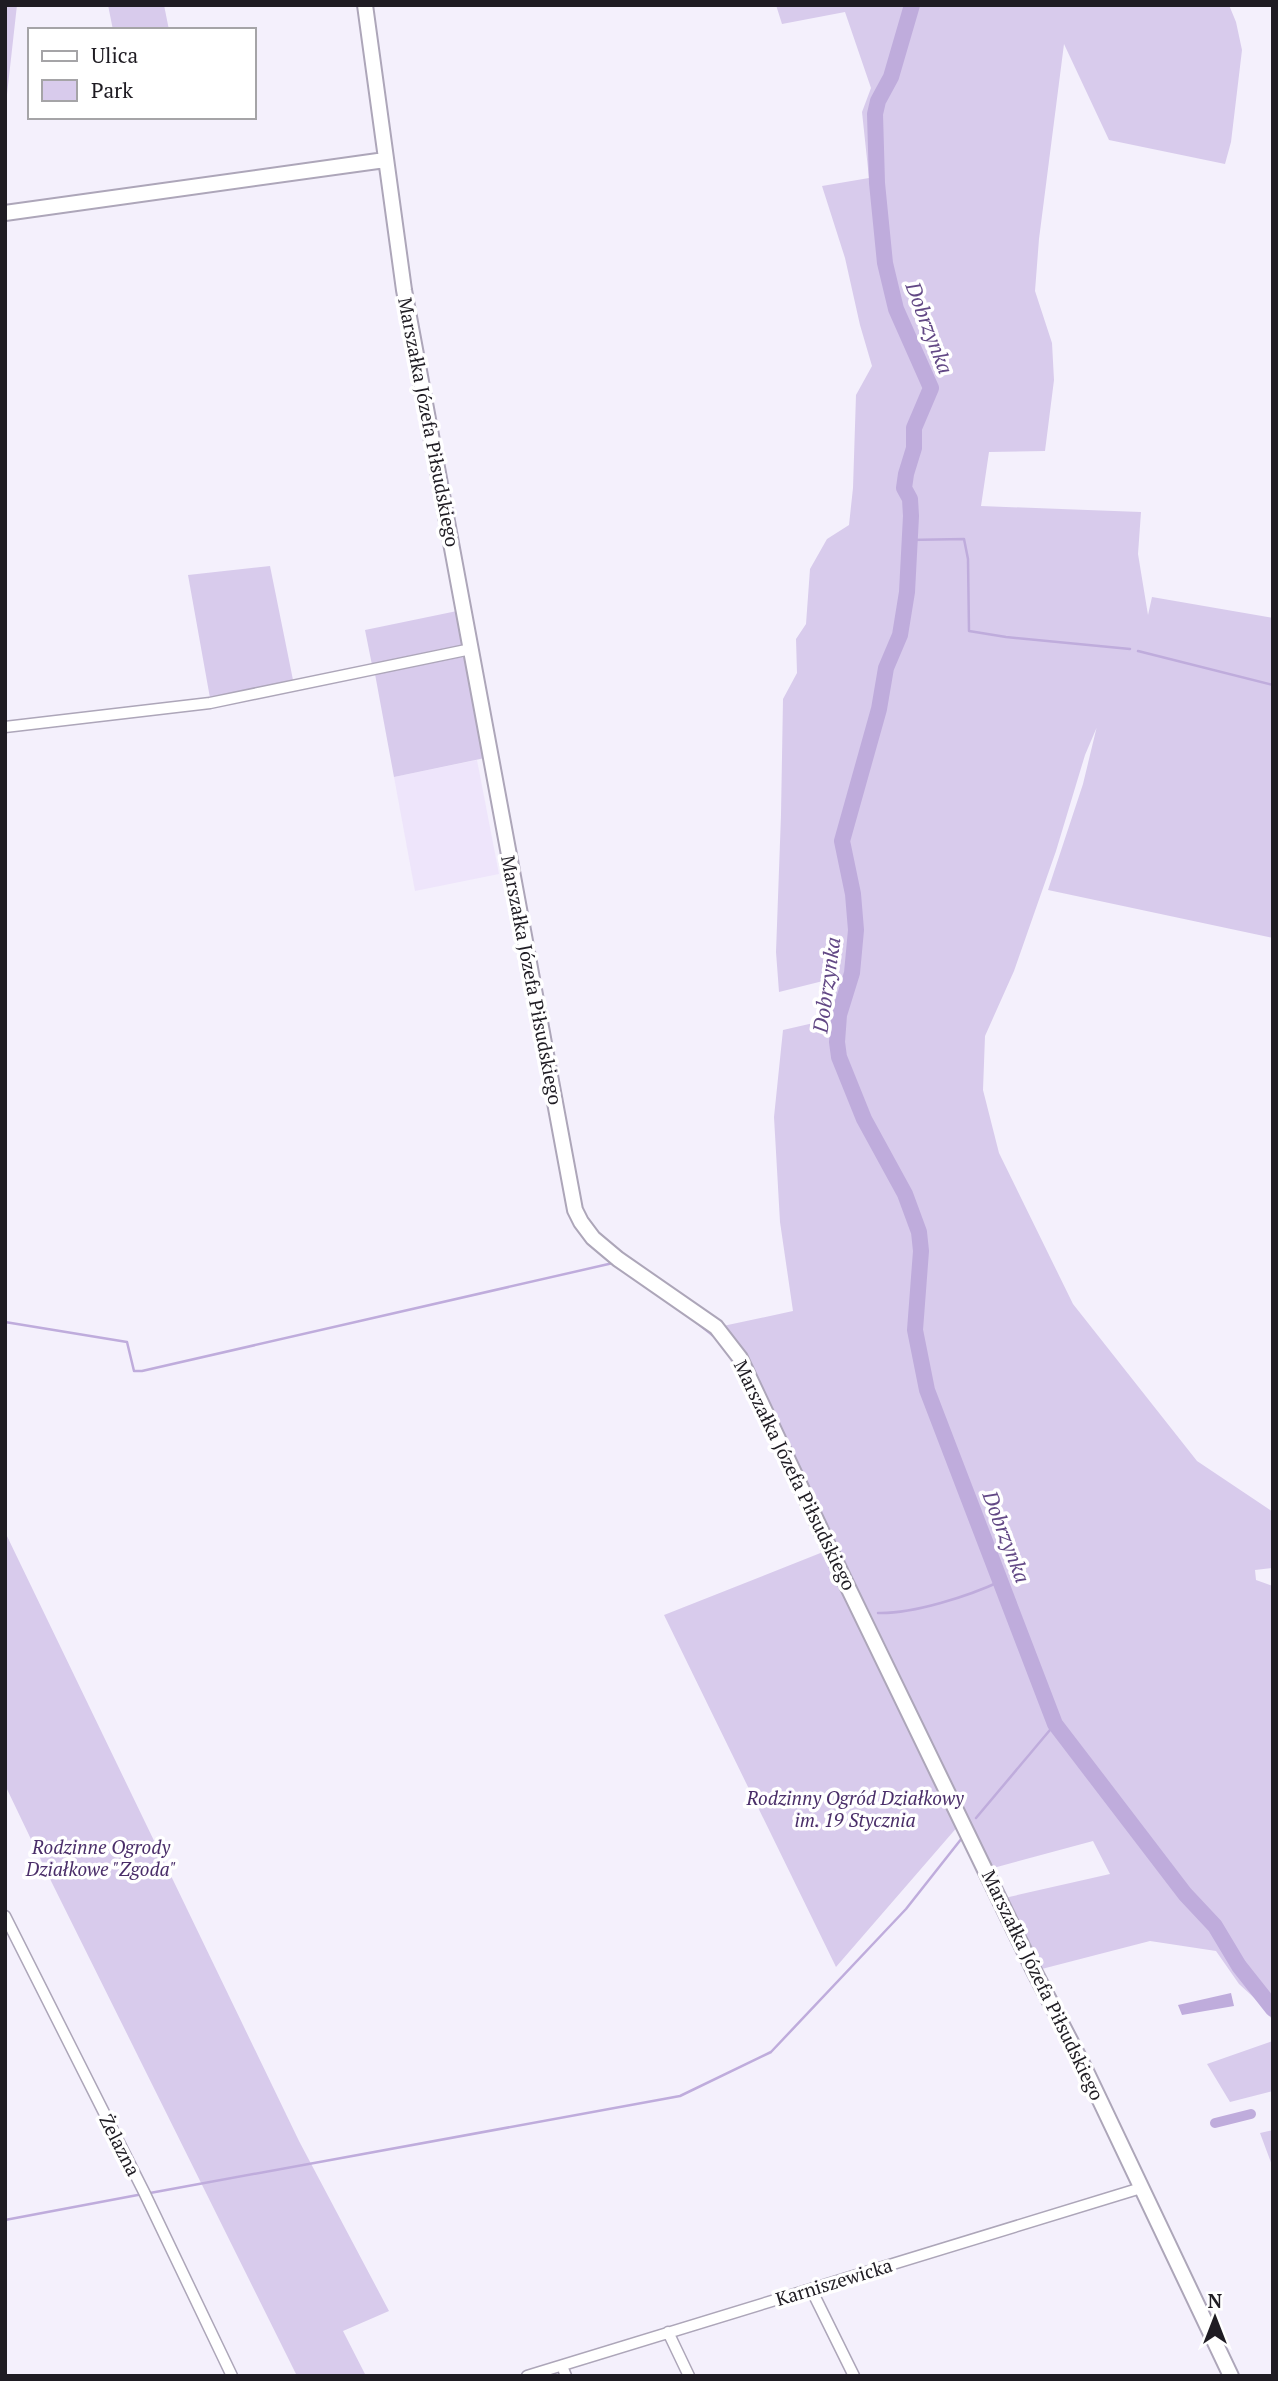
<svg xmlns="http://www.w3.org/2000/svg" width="1278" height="2381" font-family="'PT Serif',serif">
  <rect width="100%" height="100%" fill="#f4f0fc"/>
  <path fill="#eee5fb" d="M477,760L499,874L415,891L394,777Z"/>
  <path fill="#d8cbec" d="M5,5H17L5,112Z
    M108,5H164L169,30H113Z
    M776,5H1229L1236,22L1242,50L1231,142L1225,164L1109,140L1064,44L1039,239L1035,291L1052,343L1054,380L1045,451L989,452L981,506L1141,512L1138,554L1148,615L1152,597L1273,618V938L1048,890L1083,784L1097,726L1108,701L1085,755L1056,851L1014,971L985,1036L983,1090L999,1153L1073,1304L1197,1461L1273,1512V1568L1255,1570L1256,1580L1273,1586V2021L1262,2005L1239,1984L1216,1951L1150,1941L1034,1971L1000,1899L1110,1874L1093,1841L986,1870C958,1810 934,1749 907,1690C849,1567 786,1446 723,1326L793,1311L780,1222L774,1117L783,1030L831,1019L827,980L779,992L776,952L781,815L783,699L797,673L796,639L806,624L810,569L827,539L849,525L853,488L856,395L872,366L860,325L845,258L822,186L869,178L862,112L871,88L845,12L782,24Z
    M270,566L293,680L210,698L188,575Z
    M457,611L463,642L459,648L372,665L365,630Z
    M462,657L466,659L485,758L394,777L375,674Z
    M5,1532L299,2141L389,2311L343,2331L366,2376H297L52,1883L5,1785Z
    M823,1552L959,1825L836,1967L664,1615Z
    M1273,2041V2091L1230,2102L1207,2064Z
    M1273,2130V2168L1260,2133Z"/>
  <path fill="#bfacdc" d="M1231,1993L1234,2006L1182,2015L1178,2005Z"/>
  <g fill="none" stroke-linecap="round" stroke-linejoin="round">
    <path stroke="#bfacdc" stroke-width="2.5" d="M908,540L964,539L968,559L969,631L1006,637L1130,649
      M1138,651L1273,685
      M686,1314L716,1338
      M5,1322L127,1342L134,1371H142L613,1263
      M878,1613C913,1614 969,1596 1001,1581
      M976,1818L1055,1724
      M150,2193L680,2096L771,2052L906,1909L962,1838
      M5,2220L143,2194"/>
    <path stroke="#bfacdc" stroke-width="10" d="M1215,2123L1251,2114"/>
    <path stroke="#bfacdc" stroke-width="16" d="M912,5L891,77L878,101L875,114L877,183L885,263L896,309L931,388L914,428V448L906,474L904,488L910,499L911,516L907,592L900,635L886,668L879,709L842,841L853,894L856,930L852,973L839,1015L837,1042L839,1057L864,1119L905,1194L919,1232L921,1251L915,1330L927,1390L1055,1724L1185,1894L1215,1926L1239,1966L1273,2009"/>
    <defs>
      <path id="street" d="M5,727L210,703L471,649
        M5,1916L144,2192L232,2376
        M811,2289L854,2376
        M668,2332L689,2376
        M562,2366L566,2376
        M527,2376L1141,2188"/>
      <path id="secondary" d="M365,5L404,290L575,1210L581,1222L593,1238L618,1259L716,1327L740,1358L843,1577L1034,1971L1086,2071L1231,2376
        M5,213L385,160"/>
    </defs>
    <use href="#street" stroke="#ada6b9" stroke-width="13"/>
    <use href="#secondary" stroke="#ada6b9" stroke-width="18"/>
    <use href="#street" stroke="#fff" stroke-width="10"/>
    <use href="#secondary" stroke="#fff" stroke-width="14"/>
  </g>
  <g text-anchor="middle" stroke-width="7" stroke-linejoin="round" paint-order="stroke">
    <g font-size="19" fill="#1f1c23" stroke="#fff">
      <text transform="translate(429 422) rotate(79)" y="7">Marszałka Józefa Piłsudskiego</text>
      <text transform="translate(532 980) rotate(79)" y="7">Marszałka Józefa Piłsudskiego</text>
      <text transform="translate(795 1475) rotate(64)" y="7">Marszałka Józefa Piłsudskiego</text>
      <text transform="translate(1043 1985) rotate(64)" y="7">Marszałka Józefa Piłsudskiego</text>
      <text transform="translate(120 2145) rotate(63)" y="7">Żelazna</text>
      <text transform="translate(834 2282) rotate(-17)" y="7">Karniszewicka</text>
    </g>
    <g font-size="19" font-style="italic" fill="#4a2e69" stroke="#fff">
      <text x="855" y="1805">Rodzinny Ogród Działkowy<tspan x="855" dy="22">im. 19 Stycznia</tspan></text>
      <text x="101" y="1854">Rodzinne Ogrody<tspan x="101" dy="22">Działkowe "Zgoda"</tspan></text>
    </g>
    <g font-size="21" font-style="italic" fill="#624885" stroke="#fff">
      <text transform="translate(929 328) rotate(69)" y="7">Dobrzynka</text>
      <text transform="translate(827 985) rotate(-82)" y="7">Dobrzynka</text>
      <text transform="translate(1006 1537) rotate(69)" y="7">Dobrzynka</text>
    </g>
  </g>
  <rect width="1278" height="2381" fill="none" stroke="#1f1c23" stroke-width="14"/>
  <rect x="28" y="28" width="228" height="91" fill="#ffffff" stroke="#a5a4a7" stroke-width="2"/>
  <rect x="42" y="51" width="35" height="10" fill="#ffffff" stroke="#a5a4a7" stroke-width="2"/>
  <text x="91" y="63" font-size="21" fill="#1f1c23">Ulica</text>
  <rect x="42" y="80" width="35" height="21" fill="#d8cbec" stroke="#a5a4a7" stroke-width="2"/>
  <text x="91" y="98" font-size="21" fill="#1f1c23">Park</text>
  <g transform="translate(1215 2318)" stroke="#ffffff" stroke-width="5" paint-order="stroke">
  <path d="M0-5L12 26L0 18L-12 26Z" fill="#1f1c23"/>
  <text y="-10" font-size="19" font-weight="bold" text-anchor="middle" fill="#1f1c23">N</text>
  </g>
</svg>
